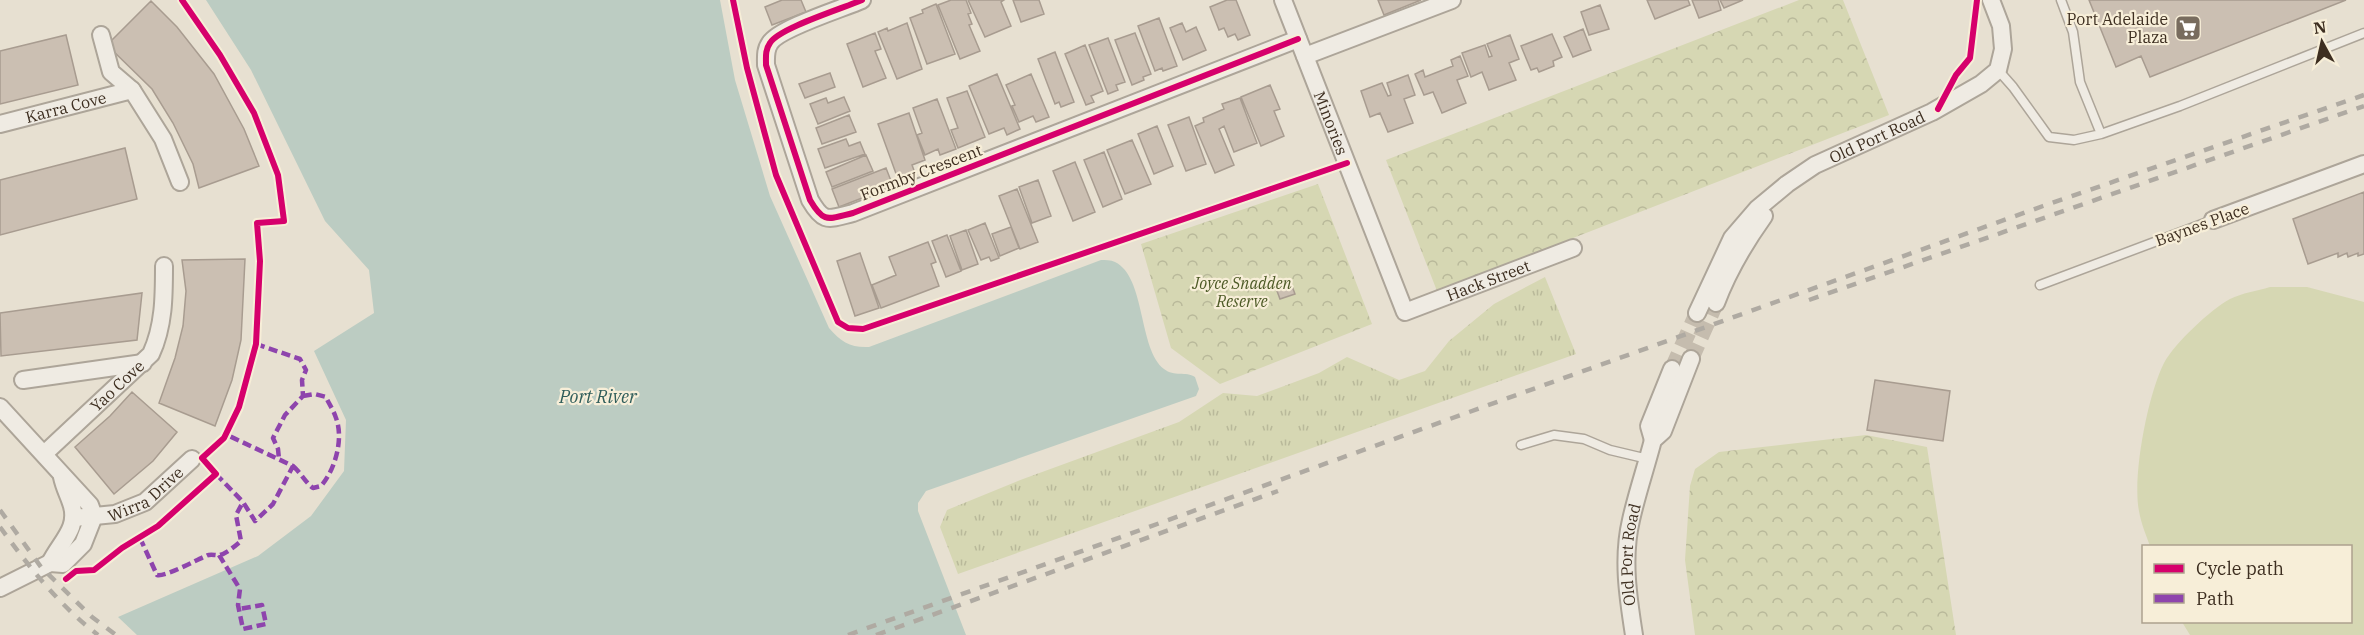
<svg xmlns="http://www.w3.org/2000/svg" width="2364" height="635" font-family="'IBM Plex Serif',serif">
  <defs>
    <pattern id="grass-tufts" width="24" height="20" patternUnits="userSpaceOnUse" patternTransform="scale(1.5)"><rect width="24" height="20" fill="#d6d7b3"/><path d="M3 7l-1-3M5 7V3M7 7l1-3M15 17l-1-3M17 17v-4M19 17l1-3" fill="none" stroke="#b9b99a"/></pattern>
    <pattern id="park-crowns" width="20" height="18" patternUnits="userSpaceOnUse" patternTransform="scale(1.5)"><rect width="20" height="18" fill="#d6d7b3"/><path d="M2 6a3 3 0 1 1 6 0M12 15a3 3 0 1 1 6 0" fill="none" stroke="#b9b99a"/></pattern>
  </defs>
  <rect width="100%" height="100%" fill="#e7e0d1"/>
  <path fill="url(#grass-tufts)" d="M1545,277L1576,354L958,574L940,527L947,510L1023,479L1179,422L1223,393L1257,396L1319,373L1347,357L1399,380L1425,371L1449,341L1494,304Z"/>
  <path fill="url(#park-crowns)" d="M1799,0H1843L1889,115L1437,291L1386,160Z
    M1318,184L1372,324L1220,384L1171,348L1141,244Z
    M1866,435L1927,447L1956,635H1695L1685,560L1690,486L1695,469L1719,452Z"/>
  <path fill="#d6d7b3" d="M2270,287H2307L2364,302V635H2190L2182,622H2350V546H2150C2146,535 2141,523 2139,511C2132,476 2148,394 2164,363C2175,343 2210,310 2230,299C2242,293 2257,291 2270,287Z"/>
  <path fill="#bcccc2" d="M206,0H720L735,80L770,196L829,328C841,342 851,348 869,347L1101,260C1105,260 1111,260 1115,262C1146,277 1138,349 1164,369C1174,377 1186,371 1195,377L1199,389L1196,396L926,491L918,503V511L966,635H137L118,617L258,556L311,516L344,471L346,420L314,351L374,313L369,270L325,221L251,70Z"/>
  <path fill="#cbbfb2" stroke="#a89c90" stroke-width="1.5" d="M782,0H801L806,12L772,25L765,7Z
    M951,0H966L971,13L968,14L972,24L969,25L980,51L960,59L938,5Z
    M968,0H1004L1001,2L1011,26L985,37Z
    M1013,0H1039L1044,14L1021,22Z
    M1227,0H1236L1250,35L1238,40L1235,34L1228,37L1224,28L1219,30L1210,7Z
    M1378,0H1421L1384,15Z
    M1647,0H1688L1690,5L1655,19Z
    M1692,0H1718L1721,10L1699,18Z
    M1720,0H1743L1724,8Z
    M2089,0H2346L2150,77L2141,56L2116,67Z
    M151,1L177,27L214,74L244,129L259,166L199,188L193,164L173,123L152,89L107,45Z
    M936,4L955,54L927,64L910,18L923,13L922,10Z
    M1600,5L1609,29L1589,35L1581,12Z
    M1159,18L1177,66L1163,71L1162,68L1155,71L1138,26Z
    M907,23L922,69L897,79L878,32L887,28L888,31Z
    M1182,23L1186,32L1196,27L1206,50L1183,60L1170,28Z
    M1583,29L1591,50L1573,57L1564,37Z
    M875,33L881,49L875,51L886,78L863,87L847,44Z
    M1135,33L1151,74L1143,77L1144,80L1132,85L1115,40Z
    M1552,34L1562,57L1553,61L1554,66L1539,72L1537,68L1531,70L1521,46Z
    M66,35L78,85L0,104V51Z
    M1510,35L1519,59L1509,63L1516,80L1489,90L1482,72L1471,77L1462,53L1485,45L1489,57L1492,56L1487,44Z
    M1108,38L1125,82L1116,85L1118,90L1108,94L1089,45Z
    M1085,45L1103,91L1091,96L1094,102L1086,105L1065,54Z
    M1055,52L1074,102L1061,107L1059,102L1055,104L1038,59Z
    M1460,56L1468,76L1457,80L1466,103L1442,113L1433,92L1424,95L1415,74L1423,70L1425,77L1453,66L1451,60Z
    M830,73L835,87L805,98L799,84Z
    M997,74L1020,129L1007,135L1004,128L989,134L969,86Z
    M1031,74L1049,117L1036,122L1033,116L1019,122L1012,106L1015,105L1006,85Z
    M1408,75L1415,95L1404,99L1413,123L1388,132L1380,113L1370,117L1361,91L1382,83L1388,96L1391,95L1387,83Z
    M1270,85L1280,109L1274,111L1284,136L1261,146L1241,97Z
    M967,91L985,137L958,148L951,130L958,128L947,98Z
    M844,97L850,111L818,124L810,104L826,98L828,103Z
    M1240,98L1257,143L1234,152L1224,126L1219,129L1234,165L1215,173L1195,126L1204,122L1203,118L1224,109L1222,104Z
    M937,99L956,149L940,155L938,149L925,155L917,135L922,133L913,108Z
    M909,113L925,160L912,165L915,173L898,179L878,124Z
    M849,115L856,132L822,144L816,128Z
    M1189,117L1206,164L1186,171L1168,125Z
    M1157,126L1173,166L1154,174L1138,134Z
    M846,139L849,146L860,142L865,154L825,168L818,149Z
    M1132,140L1151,184L1125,194L1107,150Z
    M125,148L137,199L0,235V180Z
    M1104,152L1122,199L1103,207L1084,160Z
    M866,155L873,171L832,187L826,172Z
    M1075,162L1095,212L1073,221L1053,171Z
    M886,168L893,186L839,207L832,189Z
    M1038,180L1051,216L1032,223L1019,187Z
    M1017,189L1038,242L1020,249L999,196Z
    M2364,192V254L2358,256V253L2348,257L2347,253L2338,257V253L2308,264L2293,219Z
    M985,223L999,258L991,261L989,257L981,260L968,230Z
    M1011,227L1019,248L1000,256L992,234Z
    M966,230L978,264L962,270L950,236Z
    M947,235L961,271L946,277L932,241Z
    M928,242L936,262L931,264L939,286L881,308L872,285L896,275L889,257Z
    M860,253L879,308L855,316L837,261Z
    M245,259L241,340L232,380L215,426L159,403L175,358L183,326L186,291L182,260Z
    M1292,286L1295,294L1280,299L1277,291Z
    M142,293L137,340L1,356L0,313Z
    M1875,380L1950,391L1943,441L1867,430Z
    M132,392L177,432L153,461L114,494L75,447L110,416Z"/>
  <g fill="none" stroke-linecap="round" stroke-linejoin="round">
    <path stroke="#c5bcae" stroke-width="16" stroke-dasharray="16 8" stroke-linecap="butt" d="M1691,359L1716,303
      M1672,369L1697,313"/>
    <defs>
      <path id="lane" d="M2061,0L2073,32L2080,82L2101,134
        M1998,70L2013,87L2049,137L2074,140L2101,134L2180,106L2364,33
        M2040,285L2213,220
        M1521,445L1554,435L1584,439L1610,450L1648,459"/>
      <g id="street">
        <path d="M862,0C844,8 779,28 770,43C765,50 766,57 766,65L810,200C824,224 828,219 853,213L1298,39"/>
        <path id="s1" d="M1283,0L1405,312L1573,248"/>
        <path d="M101,35L111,72L132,90"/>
        <path d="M1305,56L1452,0"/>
        <path id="s2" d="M0,124L132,90L163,139L180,182"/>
        <path d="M2213,220L2364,164"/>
        <path d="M1716,303C1728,271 1744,244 1764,216"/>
        <path id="s3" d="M1697,313L1732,238L1757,209L1787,184L1815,165L1932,112L1981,84L1998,70L2003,49L2001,26L1991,0"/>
        <path d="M23,380L143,363"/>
        <path d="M0,407L90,505L94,516L83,544L63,564L50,563L0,588"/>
        <path d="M1653,440L1649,426L1672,369"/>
        <path id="s4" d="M44,454L151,354C164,326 164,296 164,266"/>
        <path id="s5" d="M74,518L115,514L145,502L192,459"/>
        <path d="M50,563C60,542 80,528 71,503C68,494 64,487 62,477"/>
        <path id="s6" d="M1634,635C1628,597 1622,558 1631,520C1637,493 1646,467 1653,440L1663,431L1691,359"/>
      </g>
    </defs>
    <use href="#lane" stroke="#ada599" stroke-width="11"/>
    <use href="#street" stroke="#ada599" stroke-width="20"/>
    <use href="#lane" stroke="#efebe3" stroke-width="8"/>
    <use href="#street" stroke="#efebe3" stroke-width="16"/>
    <path stroke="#afaaa2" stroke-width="4.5" stroke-dasharray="10 10" stroke-linecap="butt" d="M1809,300L2364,106
      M0,510L41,567L92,617L116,635
      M0,527C29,567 59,605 98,635
      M848,635L2043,206L2364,95
      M876,635L1278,491"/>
    <path stroke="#8e44ad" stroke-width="4.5" stroke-dasharray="9 4.5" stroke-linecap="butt" d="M256,344L300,359L306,370L302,380L303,396L285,415L273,438L278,449L279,459
      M293,466C301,473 305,482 313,488L321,486C335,470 344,439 336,418C334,411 329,404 326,397L315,394L303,396
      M216,474L243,502L255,521L273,504L293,466L225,434
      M140,538L157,575C166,577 196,560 206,556C211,553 215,556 220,555C227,553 235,546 241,541L236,515L243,502
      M219,555L240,589L238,605L243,629L266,624L262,605L239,609"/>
    <defs>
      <path id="cycleway" d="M733,0L747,68L776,175L838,322L848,328L863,329L1347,163
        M862,0C844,8 779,28 770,43C765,50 766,57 766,65L810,200C824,224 828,219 853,213L1298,39
        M1938,109L1956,75L1970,58L1977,0
        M66,579L76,571L94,570L122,548L158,526L216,474L202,458L224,438L239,407L256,344L260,261L257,223L284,221L278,175L254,113L220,55L182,0"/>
    </defs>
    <use href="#cycleway" stroke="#f7eed8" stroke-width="10"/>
    <use href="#cycleway" stroke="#d6006c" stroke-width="6"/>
  </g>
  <defs>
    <symbol id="supermarket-square" viewBox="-11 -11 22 22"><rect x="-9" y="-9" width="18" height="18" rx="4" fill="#786c5e" stroke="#f7eed8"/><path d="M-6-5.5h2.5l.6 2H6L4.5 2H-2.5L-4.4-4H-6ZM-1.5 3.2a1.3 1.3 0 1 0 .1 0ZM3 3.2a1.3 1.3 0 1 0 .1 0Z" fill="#fff"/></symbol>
  </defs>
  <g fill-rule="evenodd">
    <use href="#supermarket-square" x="2173" y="13" width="30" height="30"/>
  </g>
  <g text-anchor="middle" stroke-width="4.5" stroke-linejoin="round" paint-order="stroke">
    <g font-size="16" fill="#3d2e20" stroke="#f7eed8" text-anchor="end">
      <text x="2168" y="25">Port Adelaide<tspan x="2168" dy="18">Plaza</tspan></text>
    </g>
    <g font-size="16" fill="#3d2e20" stroke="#f7eed8">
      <text dy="6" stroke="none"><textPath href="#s2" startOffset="68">Karra Cove</textPath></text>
      <text dy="6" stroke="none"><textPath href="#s1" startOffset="132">Minories</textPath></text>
      <text dy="6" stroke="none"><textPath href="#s3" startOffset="262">Old Port Road</textPath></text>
      <text transform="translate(921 172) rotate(-21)" y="6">Formby Crescent</text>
      <text transform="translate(2202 224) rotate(-20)" y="6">Baynes Place</text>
      <text dy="6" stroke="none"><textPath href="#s1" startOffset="424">Hack Street</textPath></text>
      <text dy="6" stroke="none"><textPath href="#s4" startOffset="100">Yao Cove</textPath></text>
      <text dy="6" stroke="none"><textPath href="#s5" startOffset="78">Wirra Drive</textPath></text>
      <text dy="6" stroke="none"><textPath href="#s6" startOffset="81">Old Port Road</textPath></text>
    </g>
    <g font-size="16" font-style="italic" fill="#4d5a26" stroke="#f7eed8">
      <text x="1242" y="289">Joyce Snadden<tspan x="1242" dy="18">Reserve</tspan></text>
    </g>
    <g font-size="18" font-style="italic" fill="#2f5d5a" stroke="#f7eed8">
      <text x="598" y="403">Port River</text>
    </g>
  </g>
  <rect x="2142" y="545" width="210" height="78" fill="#f7eed8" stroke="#ada18e" stroke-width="1.5"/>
  <rect x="2154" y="564" width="30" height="9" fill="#d6006c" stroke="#ada18e" stroke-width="1.5"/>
  <text x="2196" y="575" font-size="18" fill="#3d2e20">Cycle path</text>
  <rect x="2154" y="594" width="30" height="9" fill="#8e44ad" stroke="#ada18e" stroke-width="1.5"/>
  <text x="2196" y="605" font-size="18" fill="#3d2e20">Path</text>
  <g transform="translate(2322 42) rotate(352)" stroke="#f7eed8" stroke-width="4.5" paint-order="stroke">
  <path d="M0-4.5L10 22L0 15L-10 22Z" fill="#3d2e20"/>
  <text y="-9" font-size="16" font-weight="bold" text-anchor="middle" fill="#3d2e20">N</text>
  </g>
</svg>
